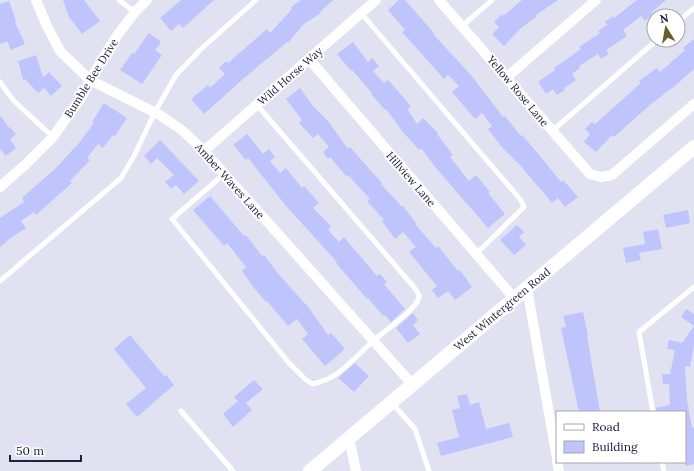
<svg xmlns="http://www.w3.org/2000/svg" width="694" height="471" font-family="Lora,serif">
  <rect width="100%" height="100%" fill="#e0e2f1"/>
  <path fill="#bfc4fd" d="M63,0H84L100,21L82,34L69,17Z
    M181,0H214L183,28L179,24L171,31L160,18Z
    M301,0H333L320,12L321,13L304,24L288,43L287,42L243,79L204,114L191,99L208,85L210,88L225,74L219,68L226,61L228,63L267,29L270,33L292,9L291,7Z
    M399,0H405L434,33L433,34L471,75L503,117L505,116L521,136L522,135L540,156L561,182L563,180L578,197L565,207L558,198L552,203L520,165L501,146L488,129L492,126L482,113L475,119L452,92L459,86L448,75L444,79L402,32L405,30L388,10Z
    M522,0H558L536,15L537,16L520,29L504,46L492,34L499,27L494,22L502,14L503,16Z
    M637,0H666L651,13L652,15L645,21L641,16L623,30L627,36L606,50L609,54L601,59L598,54L579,66L580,68L572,74L576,80L564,88L565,90L557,95L553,89L546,94L538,82L555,70L554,68L581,49L579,47L600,33L598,31L607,25L605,22L613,16L614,18Z
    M9,1L16,21L15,22L25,44L11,50L7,41L0,44V4Z
    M149,33L160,41V44L155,50L162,55L142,84L120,70L132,53L134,54Z
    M694,39V69L676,85L651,104L614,137L612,135L596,152L584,142L590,134L585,129L592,122L595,124L641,83L639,81L657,68L660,72L685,50L683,48Z
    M353,42L368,62L372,58L379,66L373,71L384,83L388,80L406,100L411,107L407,109L417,124L423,118L438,133L437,134L453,155L450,157L469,181L476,175L490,192L488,193L505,214L488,228L436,168L421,148L419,150L402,131L386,109L385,110L371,94L372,93L352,70L351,71L337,54Z
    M36,55L43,77L49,72L62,86L51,96L44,88L38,93L25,79L23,80L18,61Z
    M300,88L313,106L328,121L348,149L350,147L382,183L381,184L402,207L403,206L416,223L415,224L436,248L438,246L458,271L460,270L472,287L455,300L448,291L438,298L432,290L437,286L409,252L416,247L403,232L395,239L382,221L384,220L367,201L370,199L348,175L347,177L330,157L328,159L323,152L329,147L318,134L313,138L299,123L302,120L286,99Z
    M104,103L127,118L115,136L113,135L103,148L98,144L87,158L90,160L70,181L72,183L36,215L34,212L21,221L26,228L12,237L0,247V218L24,202L22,198L57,167L75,147H76L94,123L92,122Z
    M0,115L9,128L10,127L16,134L10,139L16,148L6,156L0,149Z
    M247,134L263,154L269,149L275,157L270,161L280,173L286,168L302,188L304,186L319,203L313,208L331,226L328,230L339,242L344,237L377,276L380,274L387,282L384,284L405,309L391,322L386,316L384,315L383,316L368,298L367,299L336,263L337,262L286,206L248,158L246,160L233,145Z
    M160,140L199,181L184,194L176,185L171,189L165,182L174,175L157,158L151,164L144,156Z
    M210,196L244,236L246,235L262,256L264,255L280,276L309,308L328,335L331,333L345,349L325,366L302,339L308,334L297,319L288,326L267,301L266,302L254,288L242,271L246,267L227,243L224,246L193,210Z
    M688,210L690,223L666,228L663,215Z
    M517,225L524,232L519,237L526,245L514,255L500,240Z
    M658,229L662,249L639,253L641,260L626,263L623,248L645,244L643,232Z
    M686,309L694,314V346L690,367L685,366L687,400L692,428L694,427V464L685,466V412H657L656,408L670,405L669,384H663L662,374H670L675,350L667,349L669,340L682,343L694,326L681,317Z
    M583,312L588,335L587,336L600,412H579L561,328L566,327L563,316Z
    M413,313L418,320L413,325L420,334L408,343L396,328Z
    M130,335L164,376L166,375L174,385L137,417L126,404L146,388L114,349Z
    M355,363L369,376L354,392L338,378Z
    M254,380L263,389L246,403L252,410L233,427L223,414L238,401L234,397Z
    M467,394L470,405L479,402L486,429L509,423L513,437L441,456L437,443L459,437L452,410L460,408L457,396Z"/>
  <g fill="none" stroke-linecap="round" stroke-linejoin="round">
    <path stroke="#fff" stroke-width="5" d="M119,0L135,12
      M361,13L520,199L524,207L476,254
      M678,22L694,8
      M462,26L492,0
      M0,82L14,101L53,137
      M552,131L657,40
      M224,174L172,219L289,363L305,379L312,384C322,382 330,379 338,373C350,364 361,352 372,342C382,332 417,310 419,297C419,293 415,289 413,286L257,105
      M0,281L121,178L134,156L155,112L176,75L201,49L256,0
      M392,403L415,429L429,471
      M181,411L233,471
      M653,412L639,332L694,287
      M662,462L664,471"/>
    <path stroke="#fff" stroke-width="10" d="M36,0L46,24L60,51L90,80L160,115L183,131L204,151L412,384
      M439,0L590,174L601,177L612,175L694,104
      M309,59L514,298
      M507,77L596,0
      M204,151L376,0
      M0,187L26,164L52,138L81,98L94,73L116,37L135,12L147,0
      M527,288L557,459
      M349,438L356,471
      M557,462L559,471"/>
    <path stroke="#fff" stroke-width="14" d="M310,471L694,147"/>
  </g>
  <g text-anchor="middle" stroke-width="4" stroke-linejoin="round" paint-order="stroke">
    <g font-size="11" fill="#21213e" stroke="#fff">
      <text transform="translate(290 76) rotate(-41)" y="4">Wild Horse Way</text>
      <text transform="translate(91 78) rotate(-58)" y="4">Bumble Bee Drive</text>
      <text transform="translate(518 91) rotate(50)" y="4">Yellow Rose Lane</text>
      <text transform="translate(411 179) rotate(49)" y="4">Hillview Lane</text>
      <text transform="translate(230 181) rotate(48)" y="4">Amber Waves Lane</text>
      <text transform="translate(502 309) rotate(-40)" y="4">West Wintergreen Road</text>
    </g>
  </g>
  <rect x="556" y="411" width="130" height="52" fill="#ffffff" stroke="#a6a6b2"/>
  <rect x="564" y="424" width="20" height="6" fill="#ffffff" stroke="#a6a6b2"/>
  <text x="592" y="431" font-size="12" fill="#21213e">Road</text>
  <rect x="564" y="441" width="20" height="12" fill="#bfc4fd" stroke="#a6a6b2"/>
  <text x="592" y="451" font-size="12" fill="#21213e">Building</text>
  <g transform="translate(666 28) rotate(349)"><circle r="19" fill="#ffffff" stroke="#a6a6b2"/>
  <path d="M0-3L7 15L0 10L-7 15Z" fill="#665e2b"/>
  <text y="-6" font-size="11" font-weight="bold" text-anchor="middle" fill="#21213e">N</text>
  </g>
  <path d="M10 455v6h71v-6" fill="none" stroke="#21213e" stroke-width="2"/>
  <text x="16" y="455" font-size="12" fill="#21213e" stroke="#ffffff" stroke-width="3" paint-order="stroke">50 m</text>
</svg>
